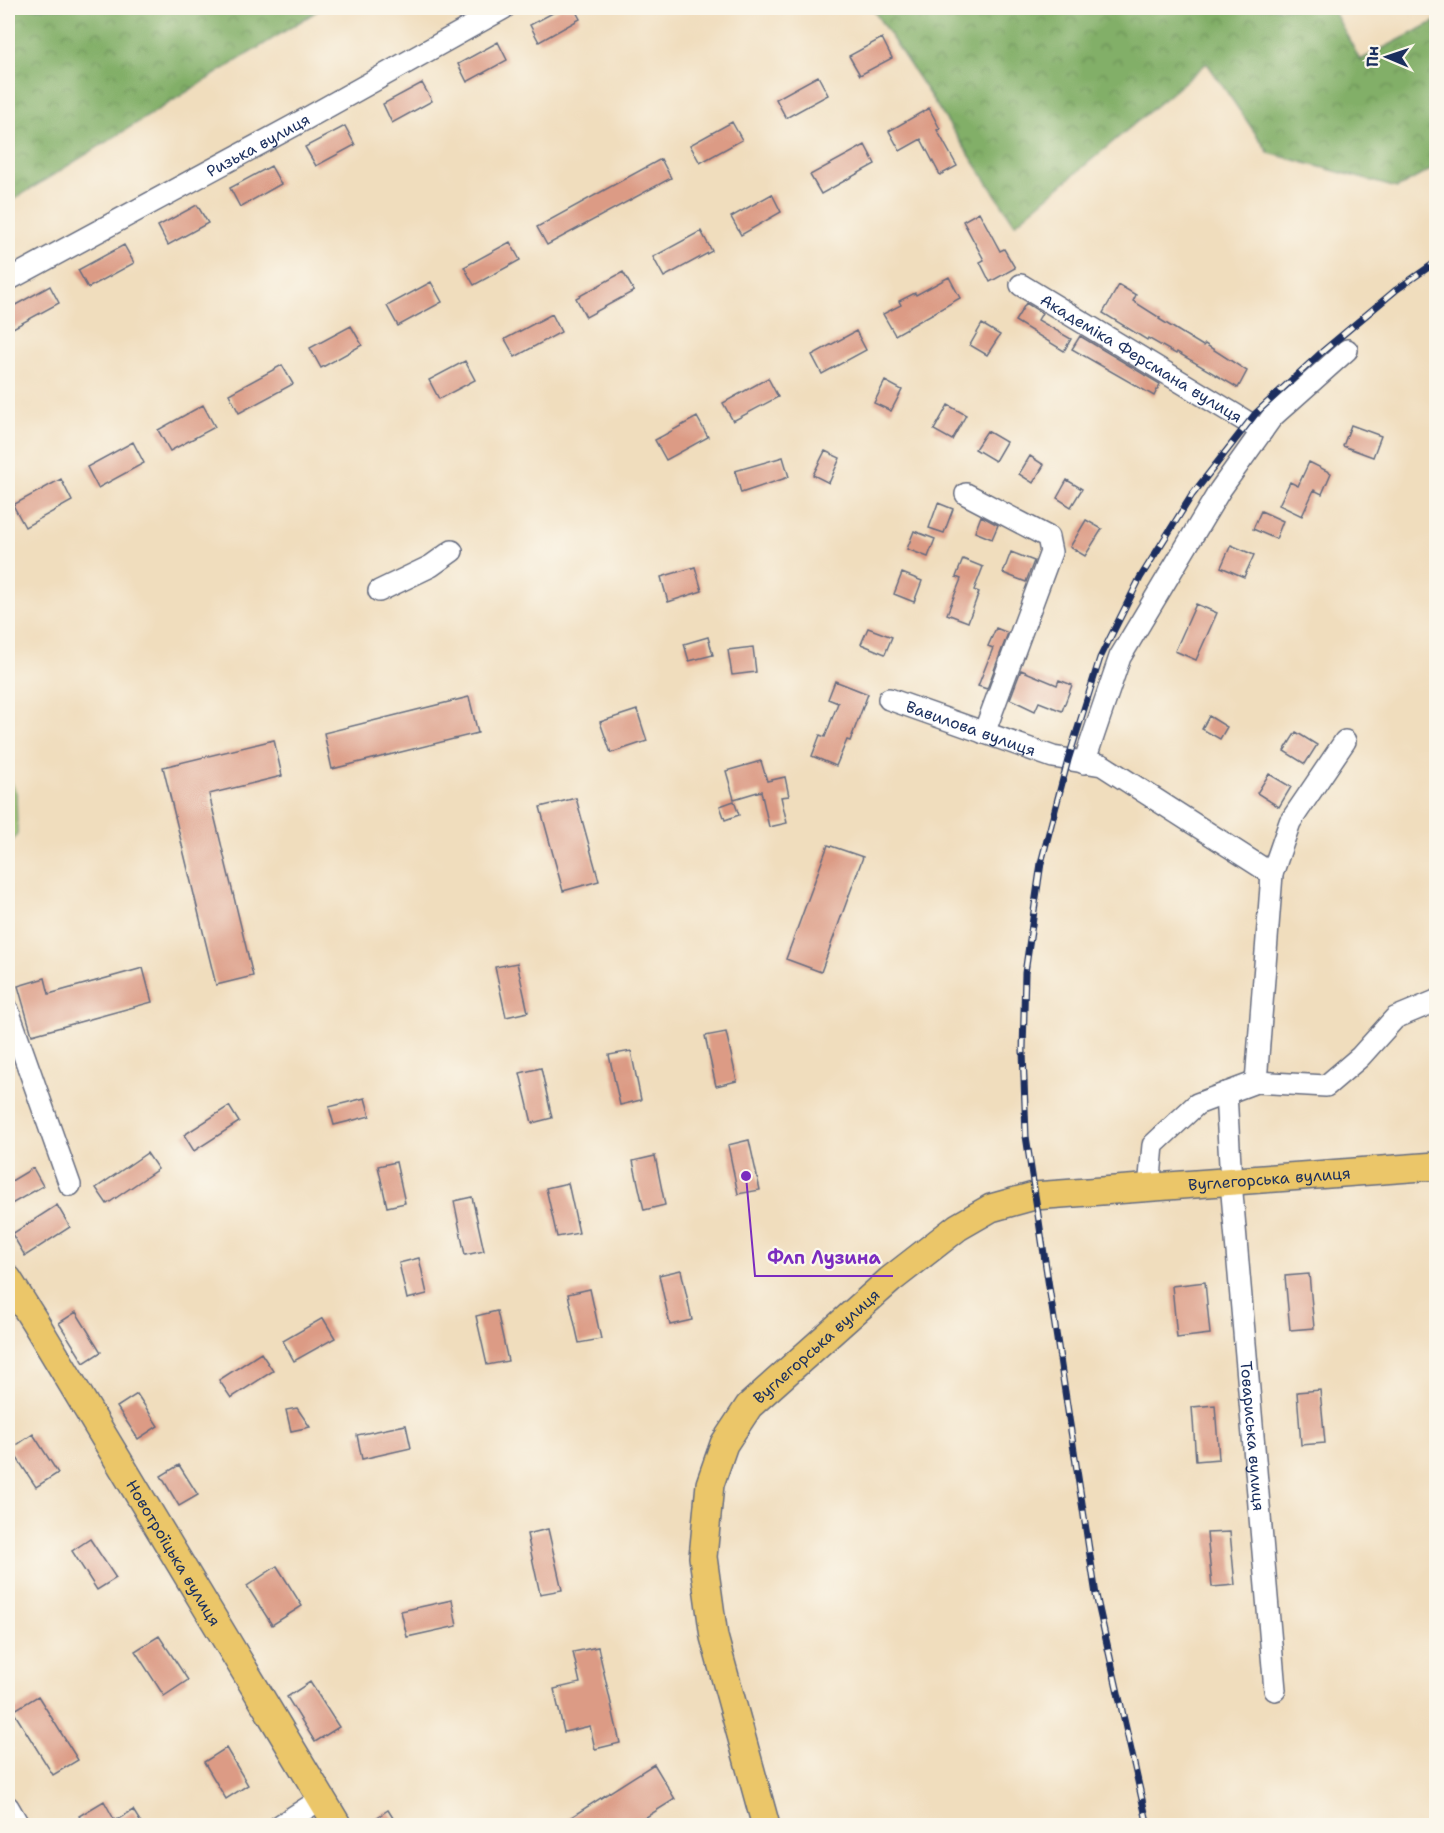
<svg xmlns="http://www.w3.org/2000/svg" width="1444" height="1833" font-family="'Shantell Sans',sans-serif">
  <defs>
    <pattern id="forest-crowns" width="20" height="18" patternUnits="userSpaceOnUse" patternTransform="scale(1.5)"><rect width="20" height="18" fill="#82af67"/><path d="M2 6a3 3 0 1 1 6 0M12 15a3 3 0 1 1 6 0" fill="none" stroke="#6a8f58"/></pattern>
    <pattern id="park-crowns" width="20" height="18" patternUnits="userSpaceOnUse" patternTransform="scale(1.5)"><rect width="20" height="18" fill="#a3cb76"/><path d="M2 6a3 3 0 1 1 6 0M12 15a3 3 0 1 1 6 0" fill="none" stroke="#84a564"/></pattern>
  </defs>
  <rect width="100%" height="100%" fill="#fbf7ec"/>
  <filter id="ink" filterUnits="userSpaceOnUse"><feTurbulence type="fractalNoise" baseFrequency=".0167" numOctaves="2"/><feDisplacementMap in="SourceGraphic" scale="12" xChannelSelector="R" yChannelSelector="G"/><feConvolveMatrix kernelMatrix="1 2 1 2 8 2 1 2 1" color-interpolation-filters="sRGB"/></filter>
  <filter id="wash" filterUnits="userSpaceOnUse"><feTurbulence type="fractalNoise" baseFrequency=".008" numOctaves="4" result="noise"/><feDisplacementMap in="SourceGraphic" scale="24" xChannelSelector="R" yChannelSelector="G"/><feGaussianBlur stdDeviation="1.35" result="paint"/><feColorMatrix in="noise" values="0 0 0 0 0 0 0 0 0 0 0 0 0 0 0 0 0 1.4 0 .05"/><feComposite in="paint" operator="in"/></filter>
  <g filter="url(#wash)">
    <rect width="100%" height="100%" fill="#f0ddbd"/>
    <path fill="url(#forest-crowns)" stroke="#4e6f62" stroke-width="1.5" d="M8,8H322L8,203Z
      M872,8H1332L1360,60L1436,21V167L1397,188L1269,153L1207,63L1015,224Z"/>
    <path fill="url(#park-crowns)" stroke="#5f7d6a" stroke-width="1.5" d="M8,774L16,793L17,834L8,848Z"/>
    <g id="blocks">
      <path fill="#dc9b85" d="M562,8H574L580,19L539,42L530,25Z
        M882,38L892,58L860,75L849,56Z
        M498,42L507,60L467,82L458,64Z
        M818,76L828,95L786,118L776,99Z
        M422,83L432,101L392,123L383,104Z
        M929,108L940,129L937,130L957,166L940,175L921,139L900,151L889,131Z
        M732,122L742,140L700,163L690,145Z
        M345,126L355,145L316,166L305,147Z
        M865,145L875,164L821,194L810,175Z
        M661,159L671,178L547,245L537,227Z
        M271,166L281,184L240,207L230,188Z
        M772,194L781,212L741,235L731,217Z
        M197,205L208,223L168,245L158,226Z
        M979,212L1000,251L1004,249L1015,268L990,282L980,262L984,260L963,221Z
        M701,231L712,251L664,277L653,257Z
        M510,242L520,260L474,285L464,267Z
        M124,245L134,263L88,288L78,270Z
        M623,272L634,291L586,317L576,298Z
        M949,277L960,298L895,335L883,314L901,305L899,301L915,293L916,295Z
        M431,282L442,302L398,326L387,306Z
        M1119,285L1136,295L1133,301L1160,318L1159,319L1203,346L1205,344L1247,371L1238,388L1177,352L1176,354L1148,338L1147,340L1103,313Z
        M50,286L59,303L13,328L8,318V309Z
        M1026,303L1042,313L1038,320L1071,339L1064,351L1015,321Z
        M552,314L561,332L515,357L505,339Z
        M982,324L1000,335L987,355L970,345Z
        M351,326L362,345L321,368L310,348Z
        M856,331L866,350L822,374L812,355Z
        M1080,336L1160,384L1154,396L1072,349Z
        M465,361L475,380L439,399L429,380Z
        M282,365L293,384L239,413L229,394Z
        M768,378L778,397L733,421L723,403Z
        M885,381L902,390L891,411L874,403Z
        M203,405L215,427L170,451L158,430Z
        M948,405L966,415L952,440L934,430Z
        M697,417L708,437L666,460L655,440Z
        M1351,425L1381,436L1373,457L1343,446Z
        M987,431L1006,442L995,461L975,449Z
        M133,442L144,463L98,488L87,467Z
        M825,451L840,458L829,483L813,475Z
        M1030,456L1044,465L1033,483L1019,474Z
        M783,457L789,477L741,493L735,471Z
        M1309,462L1331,473L1322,494L1314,490L1302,516L1279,505L1290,482L1298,486Z
        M61,479L72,501L25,527L13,505Z
        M1067,480L1082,489L1071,507L1057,498Z
        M938,503L953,509L944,533L929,528Z
        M1261,511L1283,521L1276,539L1253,529Z
        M981,516L998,525L992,539L975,532Z
        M1086,520L1102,529L1085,556L1070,547Z
        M914,531L935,539L928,557L907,549Z
        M1231,545L1254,555L1244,577L1221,567Z
        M1011,552L1034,561L1026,582L1003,573Z
        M963,559L983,567L974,590L979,592L968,622L947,614L961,579L956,577Z
        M695,567L702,591L668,602L661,577Z
        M902,573L922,581L914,602L894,594Z
        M1196,604L1217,613L1196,660L1175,651Z
        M868,628L892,637L885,654L861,644Z
        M996,628L1008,633L987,689L978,686L993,648L988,646Z
        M708,637L713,655L689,661L684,644Z
        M753,647L756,672L732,675L728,650Z
        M1021,670L1057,685L1059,680L1072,685L1062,711L1039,702L1035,711L1010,699Z
        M835,681L868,694L850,741L847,740L836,766L812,756L820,735L825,737L838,703L828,699Z
        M469,697L478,733L332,769L324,733Z
        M637,710L647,741L611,753L600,722Z
        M1209,716L1227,727L1220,739L1202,729Z
        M1296,732L1317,745L1305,764L1284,751Z
        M274,740L282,776L209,794L253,976L216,985L163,767Z
        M761,761L767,781L785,777L789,796L781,797L787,823L769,827L761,791L734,799L726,771Z
        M1269,774L1291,787L1279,807L1257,793Z
        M576,798L599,881L563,891L540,807Z
        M734,801L739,815L725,820L720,806Z
        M828,845L863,857L821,972L786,959Z
        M517,963L528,1012L506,1017L495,967Z
        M143,968L152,1002L32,1035L18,986L45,978L49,994Z
        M726,1032L737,1081L716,1086L705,1036Z
        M631,1051L641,1100L620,1105L609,1055Z
        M541,1068L552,1118L532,1123L520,1073Z
        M365,1098L370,1116L334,1125L329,1107Z
        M229,1106L239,1122L194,1151L184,1135Z
        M749,1140L760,1190L738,1194L728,1145Z
        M147,1153L158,1169L107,1204L96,1188Z
        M655,1156L665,1205L644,1210L633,1161Z
        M396,1162L405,1203L387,1207L378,1166Z
        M33,1168L43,1186L8,1206V1183Z
        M568,1183L579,1233L557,1237L546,1188Z
        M472,1197L484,1251L465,1255L454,1201Z
        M57,1205L70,1227L25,1256L12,1234Z
        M419,1258L427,1294L407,1299L399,1263Z
        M681,1270L692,1320L670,1325L659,1275Z
        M1309,1274L1314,1328L1290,1330L1285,1276Z
        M1205,1282L1210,1334L1177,1338L1172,1286Z
        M590,1289L601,1339L579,1343L568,1294Z
        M497,1311L508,1361L487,1365L476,1316Z
        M76,1312L101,1352L84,1363L59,1323Z
        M323,1318L335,1338L294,1361L283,1341Z
        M261,1353L273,1371L231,1398L219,1380Z
        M1320,1390L1325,1443L1301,1445L1297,1392Z
        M137,1394L158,1426L138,1439L117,1407Z
        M1215,1405L1219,1459L1196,1461L1192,1407Z
        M297,1408L310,1427L291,1431L286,1410Z
        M406,1425L411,1448L362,1459L357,1435Z
        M33,1434L58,1473L36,1487L11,1449Z
        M179,1465L198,1495L179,1506L161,1476Z
        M548,1529L562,1590L540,1594L527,1534Z
        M1230,1532L1235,1585L1212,1587L1207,1533Z
        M90,1539L116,1578L97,1590L72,1551Z
        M277,1566L302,1606L272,1625L247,1586Z
        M452,1600L457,1626L407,1637L401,1611Z
        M159,1636L188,1680L164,1696L135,1651Z
        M598,1647L620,1743L595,1749L590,1726L564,1732L554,1689L580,1683L573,1652Z
        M310,1682L339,1727L315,1742L287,1697Z
        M38,1696L78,1760L53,1775L13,1711Z
        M226,1748L248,1785L226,1799L204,1762Z
        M654,1764L675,1799L632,1826H557Z
        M104,1801L115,1821L133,1810L143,1826H85L79,1816Z
        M388,1810L398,1826H364Z"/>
    </g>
  </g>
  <g filter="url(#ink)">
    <use href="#blocks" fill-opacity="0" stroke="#666c7f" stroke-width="1.5"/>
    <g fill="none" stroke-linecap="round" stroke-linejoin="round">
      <defs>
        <g id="minor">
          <path id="s1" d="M8,280L293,126L504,8"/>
          <path id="s2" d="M1021,285L1262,431"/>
          <path d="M966,494L1048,537L1051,552L984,733"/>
          <path d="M379,591L431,566L452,551"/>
          <path id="s3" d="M889,699L1053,757L1102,765L1272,874L1256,1082"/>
          <path d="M1084,763L1120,657L1220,490L1272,417L1347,350"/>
          <path d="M1272,874L1290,822L1345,741"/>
          <path d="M8,1010L70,1185"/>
          <path id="s4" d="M1226,1093L1231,1182L1275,1690"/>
          <path d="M1149,1188L1153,1145L1197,1104L1256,1082L1326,1086L1360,1057L1395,1018L1436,1001"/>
          <path d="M8,1807L19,1826"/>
          <path d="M279,1826L321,1799"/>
        </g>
        <g id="major">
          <path id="s5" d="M8,1279L35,1322L338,1826"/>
          <path id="s6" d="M766,1826L714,1637L703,1557L710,1484L724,1444L749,1406L890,1280L958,1227L991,1208L1034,1196L1436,1166"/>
        </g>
      </defs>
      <use href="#minor" stroke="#666c7f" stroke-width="24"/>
      <use href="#major" stroke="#666c7f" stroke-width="30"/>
      <use href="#minor" stroke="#fff" stroke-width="21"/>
      <use href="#major" stroke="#ebc669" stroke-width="27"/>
      <defs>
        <path id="rail" d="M1148,1826L1096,1595L1026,1136L1023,1051L1025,973L1041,863L1068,760L1100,658L1140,578L1192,495L1256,413L1322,352L1396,290L1436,262"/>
      </defs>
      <use href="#rail" stroke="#1b2f5e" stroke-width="7"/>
      <use href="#rail" stroke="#fbf7ec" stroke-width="4.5" stroke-dasharray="14" stroke-linecap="butt"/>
    </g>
  </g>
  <g text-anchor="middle" stroke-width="4.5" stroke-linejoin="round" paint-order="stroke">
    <g font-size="16" fill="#1b2f5e" stroke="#fbf7ec">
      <text dy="6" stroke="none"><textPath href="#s1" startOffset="284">Ризька вулиця</textPath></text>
      <text dy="6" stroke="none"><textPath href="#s2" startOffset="141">Академіка Ферсмана вулиця</textPath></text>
      <text dy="6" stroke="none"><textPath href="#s3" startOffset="87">Вавилова вулиця</textPath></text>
      <text dy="6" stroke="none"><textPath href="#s6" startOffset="1032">Вуглегорська вулиця</textPath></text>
      <text dy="6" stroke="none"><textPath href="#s6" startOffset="528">Вуглегорська вулиця</textPath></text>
      <text dy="6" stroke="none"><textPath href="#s4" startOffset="344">Товариська вулиця</textPath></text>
      <text dy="6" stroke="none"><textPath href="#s5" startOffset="320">Новотроїцька вулиця</textPath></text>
    </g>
  </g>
  <path fill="none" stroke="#7b2cbf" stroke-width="2" d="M746 1176L755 1276H893"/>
  <circle fill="#7b2cbf" stroke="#fbf7ec" stroke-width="2" cx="746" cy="1176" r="6"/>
  <g font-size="18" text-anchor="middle" font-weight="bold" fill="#7b2cbf" stroke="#fbf7ec" stroke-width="4.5" stroke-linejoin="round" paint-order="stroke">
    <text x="824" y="1264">Флп Лузина</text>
  </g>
  <rect width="1444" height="1833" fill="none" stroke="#fbf7ec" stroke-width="30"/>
  <g transform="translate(1387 57) rotate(272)" stroke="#fbf7ec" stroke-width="4.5" paint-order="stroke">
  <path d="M0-4.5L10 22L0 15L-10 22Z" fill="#1b2f5e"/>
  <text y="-9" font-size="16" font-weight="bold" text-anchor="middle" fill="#1b2f5e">Пн</text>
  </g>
</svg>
